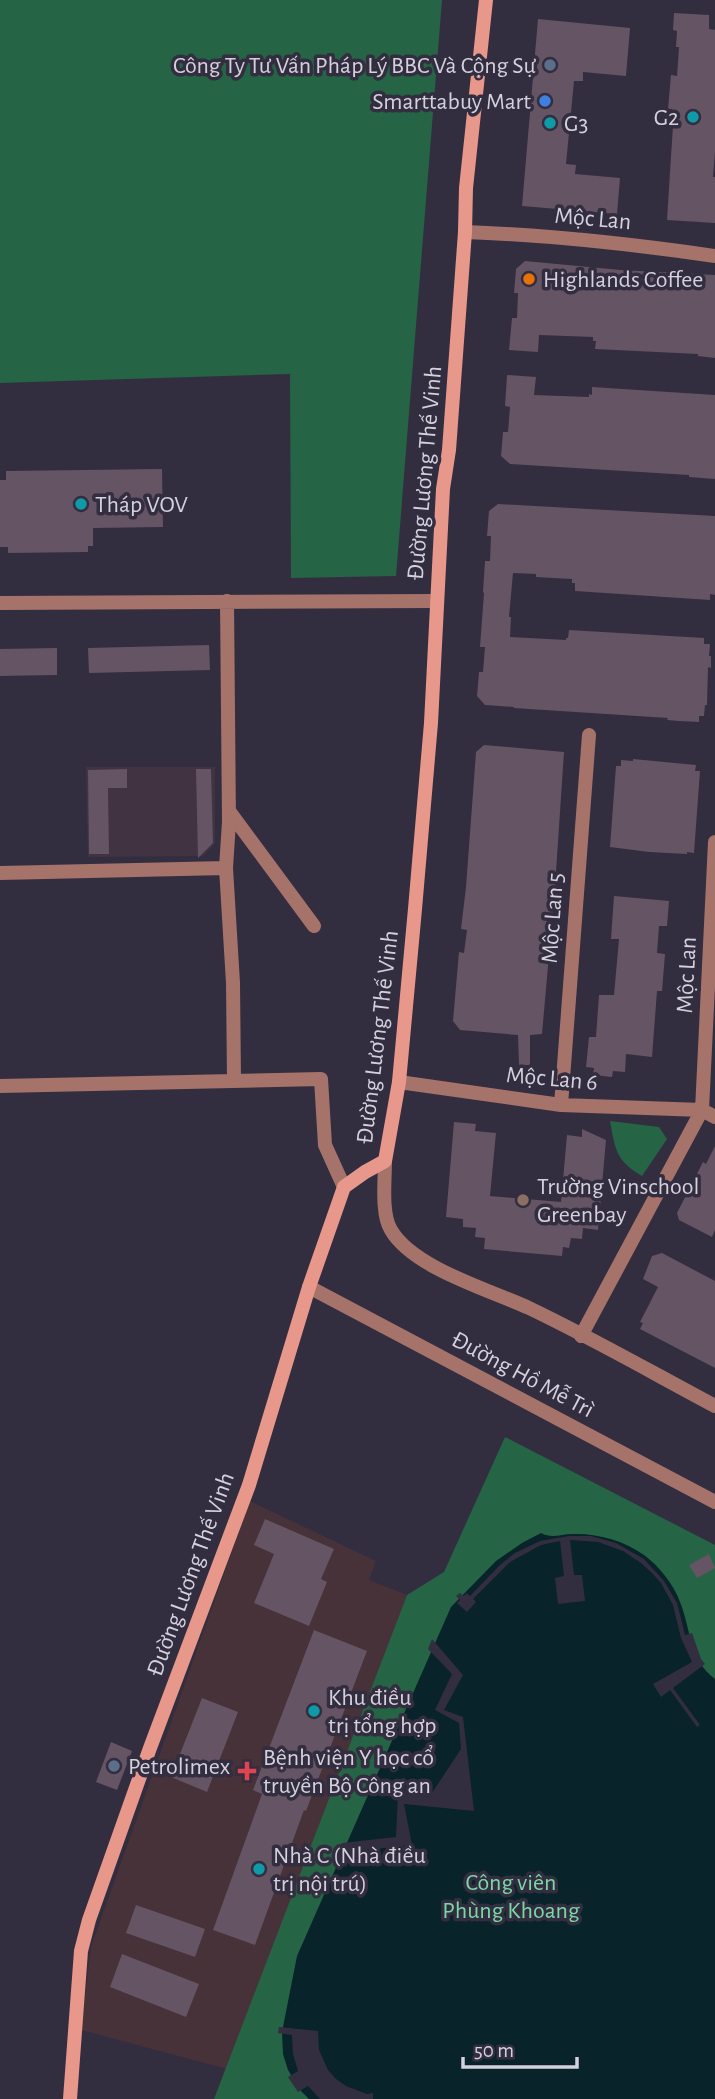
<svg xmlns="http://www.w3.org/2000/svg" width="715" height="2099" font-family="'Alegreya Sans',sans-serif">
  <rect width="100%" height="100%" fill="#332d40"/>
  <path fill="#413341" d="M86,767H215V843L203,856L88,857Z"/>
  <path fill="#463238" d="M250,1501L376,1561L369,1580L407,1595L227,2069L81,2030L91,1947Z"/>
  <path fill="#256445" d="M0,0H442L396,576L291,578L290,374L0,383Z
    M610,1121L659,1127L667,1139L642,1176C616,1161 615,1149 610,1121Z
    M505,1437L715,1545V2099H214L407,1595L444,1572Z"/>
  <path fill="#082329" d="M541,1533C552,1539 561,1534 573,1534C597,1533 625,1541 644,1555C659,1566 674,1585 680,1602C691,1629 689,1660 715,1679V2099H309L300,2090L288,2070L283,2054L282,2032L297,1956L451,1607L496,1561L522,1543Z"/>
  <path fill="#332d40" d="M569,1536H591L616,1543L644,1559L664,1581L677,1603L685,1635L692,1633L701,1659L705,1664L673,1688L700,1725L697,1727L670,1690L661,1697L653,1684L692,1662L681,1638L673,1605L661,1583L652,1573L641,1563L623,1551L598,1542L570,1540L574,1575H582L585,1601L558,1604L555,1578L564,1576L560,1541L541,1545L510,1562L473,1599L476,1602L467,1612L457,1603L460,1600L456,1596L460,1593L464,1596L466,1593L470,1596L500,1565L515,1553L540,1541Z
    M432,1639L463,1675L444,1710L463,1717L474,1811L404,1804L412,1845L337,1853L342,1843L396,1837L398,1794L430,1796L461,1749L459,1723L435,1710L452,1674L428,1649Z
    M279,2027L318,2031L319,2050L328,2070L336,2079L346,2086L367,2094L373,2093V2099H320L308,2086L298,2092L288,2077L298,2071L293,2054L292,2035L278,2033Z"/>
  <path fill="#645464" d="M674,13L709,15V29L715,30V152L713,177H715V223L667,220L673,125L672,109H668L671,75L677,76L679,47H676L677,31L673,30Z
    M538,19L630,28L626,76L583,72V81H574L566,164L576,165L575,174L620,178L617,214L522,206Z
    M525,261L621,270L715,275V358L698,356V354L595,349L596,341H593V337L539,335L538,352L509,350L512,318H517L518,293H514L516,269Z
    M507,375L536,377L534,395L589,397V394L592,395V387L715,395V479L689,477V475L510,464L501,456L503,432H508L510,407L505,406Z
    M162,469L163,527L93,528V546H88V552L8,553V547H0V480H6V471Z
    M498,504L715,516V595L710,594V600L575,591V583H572V579L536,577V574L513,573L509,617H511L510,637L566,640V638H568L569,630L704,638V644H710L709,656H711V668L708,667L707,705H705L704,716H699V722L679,721L667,720L668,718L514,708V707L485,705L477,696L479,672H483L485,647H480L484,593L483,592L485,561H490L491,536H487L489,511Z
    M209,645L210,670L89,673L88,648Z
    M57,648V675L0,676V649Z
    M484,745L564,752L555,887L542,1034L530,1035V1065H519L518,1035L460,1030L453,1021L459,952L464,953L467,930L461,929L466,887L476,752Z
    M633,759L696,765L695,771H700L694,853L687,852V854L649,852L610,847L616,766H621V760L633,761Z
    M127,769V788H108L109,854H89L88,770Z
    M196,769H211L213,843L198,858Z
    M614,896L669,901L667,926H659L657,953L665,954L662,991H657L652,1057L626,1054L625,1072L613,1071L612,1077L593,1075L594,1068L586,1067L589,1037H596L599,995H614L619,939H611Z
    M454,1122L476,1124L475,1131L496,1133L490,1196L561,1202L567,1135L582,1137V1129L606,1140L598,1230L583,1228L582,1239L571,1238L569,1248L563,1247L562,1256L484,1249L485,1238L475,1237L476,1228L463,1227V1219L446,1217Z
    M715,1146V1230L712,1237L679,1220L677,1213L703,1162L706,1164Z
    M662,1253L715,1281V1368L640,1329L643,1323L640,1322L658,1287L643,1279L652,1256Z
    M265,1519L334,1549L321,1579L327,1582L309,1626L254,1603L274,1554L254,1545Z
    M709,1554L715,1568L697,1578L689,1565Z
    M314,1630L367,1651L306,1811L304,1810L255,1945L213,1930L262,1794L253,1790Z
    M202,1698L238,1712L207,1792L171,1777Z
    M111,1742L132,1751L117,1790L96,1782Z
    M136,1905L205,1929L195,1957L126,1933Z
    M122,1954L199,1984L186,2017L110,1987Z"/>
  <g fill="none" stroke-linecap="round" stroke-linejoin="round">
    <path stroke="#a5736a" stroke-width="14" d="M465,232C549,235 632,244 715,256
      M227,601L229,822L226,868L233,983L234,1080
      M0,603L436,601
      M229,811L314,926
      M0,873L226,868
      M399,1082L561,1105L702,1110L715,1117
      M0,1086L321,1079L325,1145L344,1187
      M561,1105L589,735
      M385,1161C385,1180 381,1214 391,1230C413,1268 490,1290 529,1308C592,1338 653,1373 715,1406
      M309,1287L715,1502
      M581,1336L702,1110L715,842"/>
    <path stroke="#e7988a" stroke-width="14" d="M70,2099L81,1951L89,1920L150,1748L249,1485L309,1287L344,1187L365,1172L385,1161L399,1082L415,909L431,723L443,489L449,450L465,232L466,188L486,0"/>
  </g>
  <g fill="#5c6f8a" stroke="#332d40" stroke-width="2.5">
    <circle cx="550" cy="65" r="7"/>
    <circle cx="114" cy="1766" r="7"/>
  </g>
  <circle fill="#3f7fe0" stroke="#332d40" stroke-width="2.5" cx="545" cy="101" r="7"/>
  <g fill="#0f9aa8" stroke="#332d40" stroke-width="2.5">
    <circle cx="693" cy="117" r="7"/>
    <circle cx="550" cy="123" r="7"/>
    <circle cx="81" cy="504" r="7"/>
    <circle cx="314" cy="1711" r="7"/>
    <circle cx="259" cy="1869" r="7"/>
  </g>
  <circle fill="#e8710a" stroke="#332d40" stroke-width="2.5" cx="529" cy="279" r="7"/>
  <circle fill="#8d6e63" stroke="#332d40" stroke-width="2.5" cx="523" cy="1200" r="7"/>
  <path fill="#e0444e" stroke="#332d40" stroke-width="2.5" d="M243.5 1760.5h7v7h7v7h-7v7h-7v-7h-7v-7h7z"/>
  <g text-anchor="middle" stroke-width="7" stroke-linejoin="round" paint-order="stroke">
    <g font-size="24" fill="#d4d1dd" stroke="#332d40" text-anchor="start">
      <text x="536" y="73" text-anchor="end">Công Ty Tư Vấn Pháp Lý BBC Và Cộng Sự</text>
      <text x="531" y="109" text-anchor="end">Smarttabuy Mart</text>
      <text x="679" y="125" text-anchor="end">G2</text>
      <text x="564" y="131">G3</text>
      <text x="543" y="287">Highlands Coffee</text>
      <text x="95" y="512">Tháp VOV</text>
      <text x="537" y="1194">Trường Vinschool<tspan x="537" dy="28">Greenbay</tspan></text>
      <text x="328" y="1705">Khu điều<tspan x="328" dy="28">trị tổng hợp</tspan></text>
      <text x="263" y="1765">Bệnh viện Y học cổ<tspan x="263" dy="28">truyền Bộ Công an</tspan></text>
      <text x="128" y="1774">Petrolimex</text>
      <text x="273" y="1863">Nhà C (Nhà điều<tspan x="273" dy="28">trị nội trú)</tspan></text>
    </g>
    <g font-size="24" fill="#d4d1dd" stroke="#332d40">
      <text transform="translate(593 218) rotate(5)" y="8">Mộc Lan</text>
      <text transform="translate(424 473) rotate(-85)" y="8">Đường Lương Thế Vinh</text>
      <text transform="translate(552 918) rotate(-86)" y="8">Mộc Lan 5</text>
      <text transform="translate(686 975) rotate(-87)" y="8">Mộc Lan</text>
      <text transform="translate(377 1037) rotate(-83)" y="8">Đường Lương Thế Vinh</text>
      <text transform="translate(552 1078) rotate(5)" y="8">Mộc Lan 6</text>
      <text transform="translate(523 1374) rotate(28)" y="8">Đường Hồ Mễ Trì</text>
      <text transform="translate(190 1574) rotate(-70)" y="8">Đường Lương Thế Vinh</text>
    </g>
    <g font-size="24" fill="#7ad8a7" stroke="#332d40">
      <text x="511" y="1890">Công viên<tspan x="511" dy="28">Phùng Khoang</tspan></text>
    </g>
  </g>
  <path d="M463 2057v10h114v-10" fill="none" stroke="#d4d1dd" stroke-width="3.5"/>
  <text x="474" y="2057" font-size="21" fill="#d4d1dd" stroke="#332d40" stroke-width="5" paint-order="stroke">50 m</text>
</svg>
